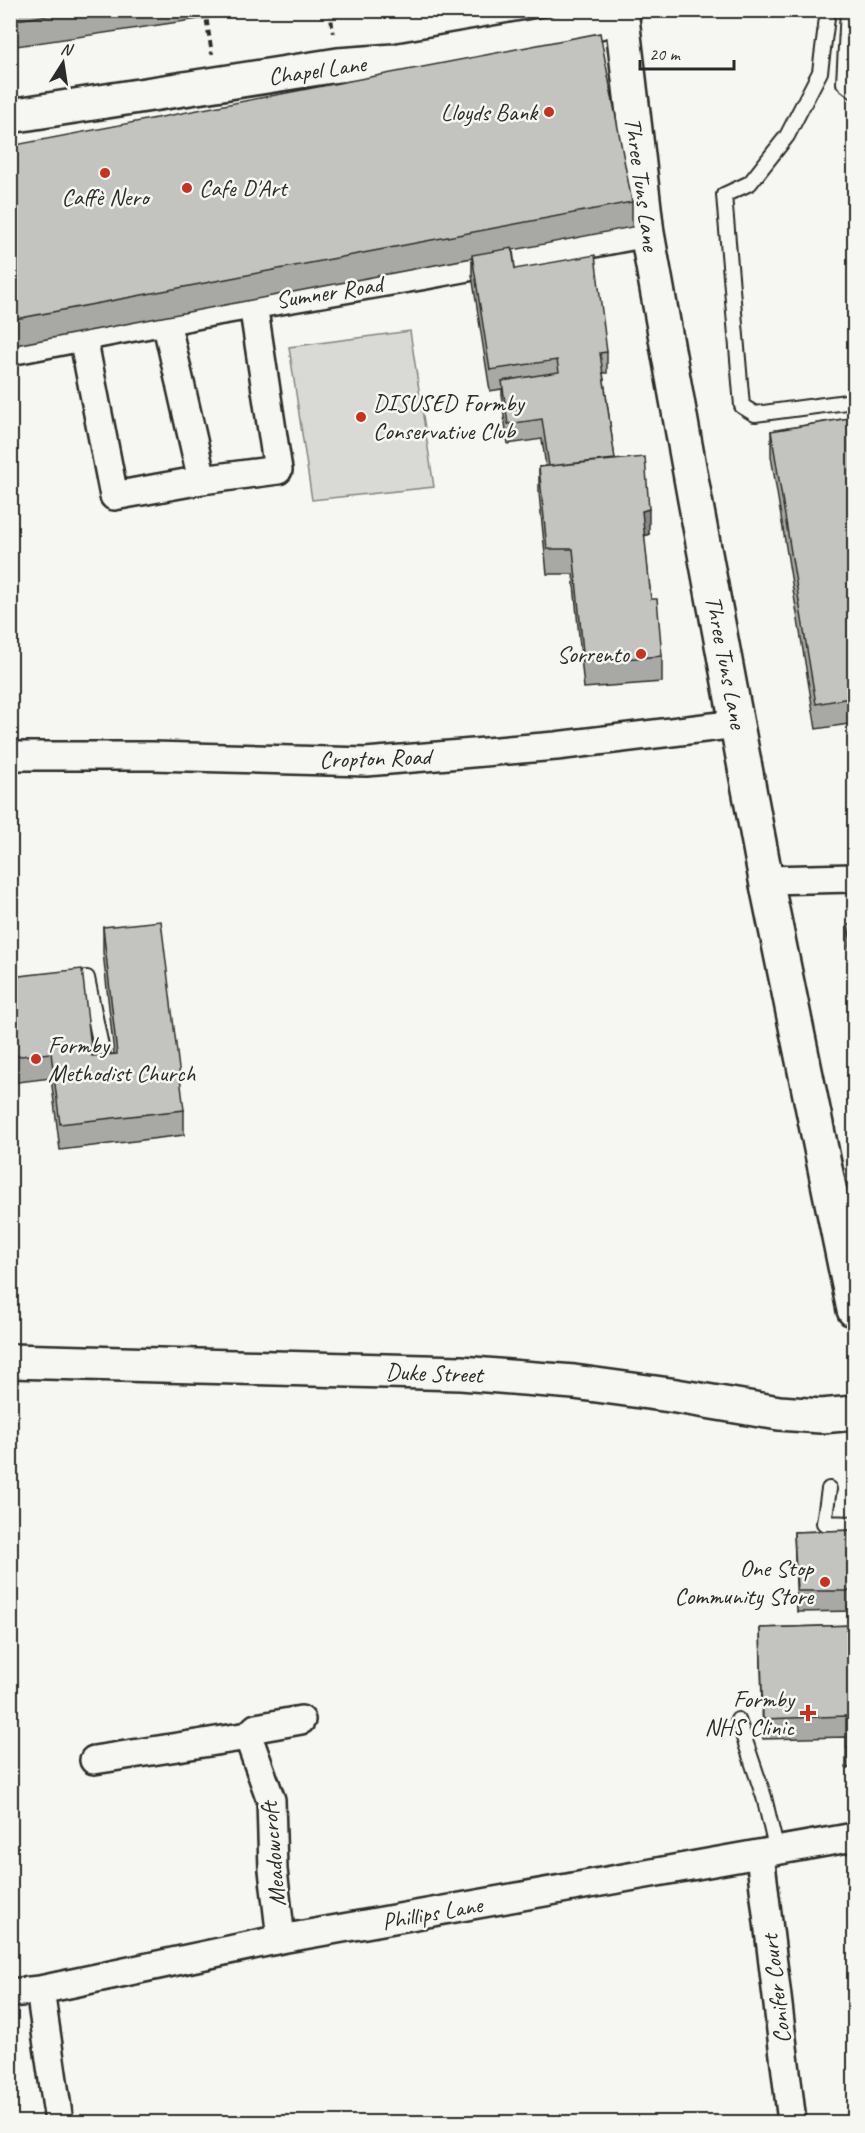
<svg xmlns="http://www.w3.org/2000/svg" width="865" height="2133" font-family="Caveat,sans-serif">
  <rect width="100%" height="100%" fill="#f6f6f2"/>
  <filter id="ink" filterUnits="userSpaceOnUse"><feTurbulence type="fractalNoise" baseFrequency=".0167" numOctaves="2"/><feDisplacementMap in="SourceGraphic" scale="12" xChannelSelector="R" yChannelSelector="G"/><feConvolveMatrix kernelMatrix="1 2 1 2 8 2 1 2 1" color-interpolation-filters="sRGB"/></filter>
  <g filter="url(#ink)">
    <path fill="#d9d9d5" stroke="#828280" stroke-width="1.5" d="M410,331L434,487L312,500L289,347Z"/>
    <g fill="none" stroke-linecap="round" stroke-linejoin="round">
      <defs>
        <path id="lane" d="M828,10L820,72L787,136L750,183L724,195L742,406L755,414L854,401
          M848,10L844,83L854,91
          M66,980L87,978L103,1056
          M829,1489L824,1523L854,1524
          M738,1720L764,1797L777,1852"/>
        <path id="street" d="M166,321L202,480L278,470L253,304
          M83,337L114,496L202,480
          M10,351L211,312L426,275L647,233
          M10,756H152L366,762L556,746L737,724
          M766,880L854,878
          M248,1736L271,1800L273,1870L281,1939
          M94,1760L248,1736L256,1728L301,1720
          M760,1855L792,2122
          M40,1990L59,2122
          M10,1993L40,1990L281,1939L854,1837"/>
        <path id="secondary" d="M621,10L647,233L695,500L766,880L854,1310
          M10,116L338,65L394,61L565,31L622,16
          M10,1361L461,1373L574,1382L670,1395L779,1413L821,1416L854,1413"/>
      </defs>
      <use href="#lane" stroke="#2b2b2b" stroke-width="18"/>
      <use href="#street" stroke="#2b2b2b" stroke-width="32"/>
      <use href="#secondary" stroke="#2b2b2b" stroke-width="38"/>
      <path stroke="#2b2b2b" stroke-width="4" stroke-dasharray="6 4.5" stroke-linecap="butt" d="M205,10L212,54
        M330,10L333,33"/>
      <use href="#lane" stroke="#f6f6f2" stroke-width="14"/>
      <use href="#street" stroke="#f6f6f2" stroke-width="27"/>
      <use href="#secondary" stroke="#f6f6f2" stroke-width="33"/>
    </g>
    <path fill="#a8a8a5" stroke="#2b2b2b" stroke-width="1.5" d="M10,10H260L10,47Z
      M10,146L632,202V227L513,250L515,269L607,352V373H603L615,460L649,534L644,536L651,599L662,656V682L584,688L573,574H547L539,493V467H546L542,439L508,444L502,402V389L490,391L472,275V258L10,346Z
      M855,417V723L816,729L771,456V431Z
      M848,925H855V976L848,940Z
      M103,927L184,1110V1135L60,1150L51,1078L10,1083V977L92,1056L114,1054L103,952Z
      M855,1530V1611L797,1612L794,1532Z
      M855,1625V1768H846V1737L763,1739L760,1628Z"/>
    <path fill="#888886" stroke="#2b2b2b" stroke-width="1.5" d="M649,509V534L642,537V511Z"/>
    <path fill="#c3c3c0" stroke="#2b2b2b" stroke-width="1.5" d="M10,10H83L10,21Z
      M600,33L632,202L10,320V146Z
      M512,248L515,269L595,255L607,352L600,353L615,459L549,466L542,419L508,424L502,381L559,372L557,360L490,370L472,255Z
      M855,417V697L816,704L771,431Z
      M645,457L649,509L642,511L651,599H657L662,656L584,662L573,549H547L539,467Z
      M161,921L184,1110L60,1124L51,1053L10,1057V977L82,969L92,1056L117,1054L103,927Z
      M848,925H855V961Z
      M855,1530V1591H797L794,1532Z
      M855,1625V1748H846V1716L763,1719L760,1628Z"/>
  </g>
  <g fill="#c8321e" stroke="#f6f6f2" stroke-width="2">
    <circle cx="549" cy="112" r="6"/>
    <circle cx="105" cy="173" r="6"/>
    <circle cx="187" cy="188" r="6"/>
    <circle cx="361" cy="417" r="6"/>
    <circle cx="641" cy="654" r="6"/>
    <circle cx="36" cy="1059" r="6"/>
    <circle cx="825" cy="1582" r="6"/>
    <path d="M805 1704h6v6h6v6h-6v6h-6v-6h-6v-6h6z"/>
  </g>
  <g text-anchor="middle" stroke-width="5" stroke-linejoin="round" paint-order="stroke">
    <g font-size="24" fill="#2b2b2b" stroke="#f6f6f2">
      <text transform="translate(317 70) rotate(-8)" y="8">Chapel Lane</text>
      <text transform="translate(642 184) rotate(82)" y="8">Three Tuns Lane</text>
      <text transform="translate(329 292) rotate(-9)" y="8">Sumner Road</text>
      <text transform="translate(726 662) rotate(79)" y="8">Three Tuns Lane</text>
      <text transform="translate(375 758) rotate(-2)" y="8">Cropton Road</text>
      <text transform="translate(434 1373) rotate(2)" y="8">Duke Street</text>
      <text transform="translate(273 1854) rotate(-95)" y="8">Meadowcroft</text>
      <text transform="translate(432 1913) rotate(-10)" y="8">Phillips Lane</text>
      <text transform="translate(776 1989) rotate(-97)" y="8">Conifer Court</text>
    </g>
    <g font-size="24" fill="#2b2b2b" stroke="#f6f6f2" text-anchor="end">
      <text x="537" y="120">Lloyds Bank</text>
      <text x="199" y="196" text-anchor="start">Cafe D'Art</text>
      <text x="105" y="205" text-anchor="middle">Caffè Nero</text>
      <text x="373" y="411" text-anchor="start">DISUSED Formby<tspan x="373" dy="28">Conservative Club</tspan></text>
      <text x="629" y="662">Sorrento</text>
      <text x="48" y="1053" text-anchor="start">Formby<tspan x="48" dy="28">Methodist Church</tspan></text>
      <text x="813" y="1576">One Stop<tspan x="813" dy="28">Community Store</tspan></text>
      <text x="794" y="1707">Formby<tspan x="794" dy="28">NHS Clinic</tspan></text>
    </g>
  </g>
  <rect width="865" height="2133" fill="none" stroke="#f6f6f2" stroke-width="36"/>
  <rect x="18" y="18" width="829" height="2097" fill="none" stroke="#2b2b2b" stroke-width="2" filter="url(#ink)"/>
  <g transform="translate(63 63) rotate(12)" stroke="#f6f6f2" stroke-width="4.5" paint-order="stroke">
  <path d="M0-4.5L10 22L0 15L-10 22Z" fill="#2b2b2b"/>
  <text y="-9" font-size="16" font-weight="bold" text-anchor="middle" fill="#2b2b2b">N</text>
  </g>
  <path d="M640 60v9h94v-9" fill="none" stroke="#2b2b2b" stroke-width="3"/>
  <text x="649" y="60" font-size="18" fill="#2b2b2b" stroke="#f6f6f2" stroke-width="4.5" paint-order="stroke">20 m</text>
</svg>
